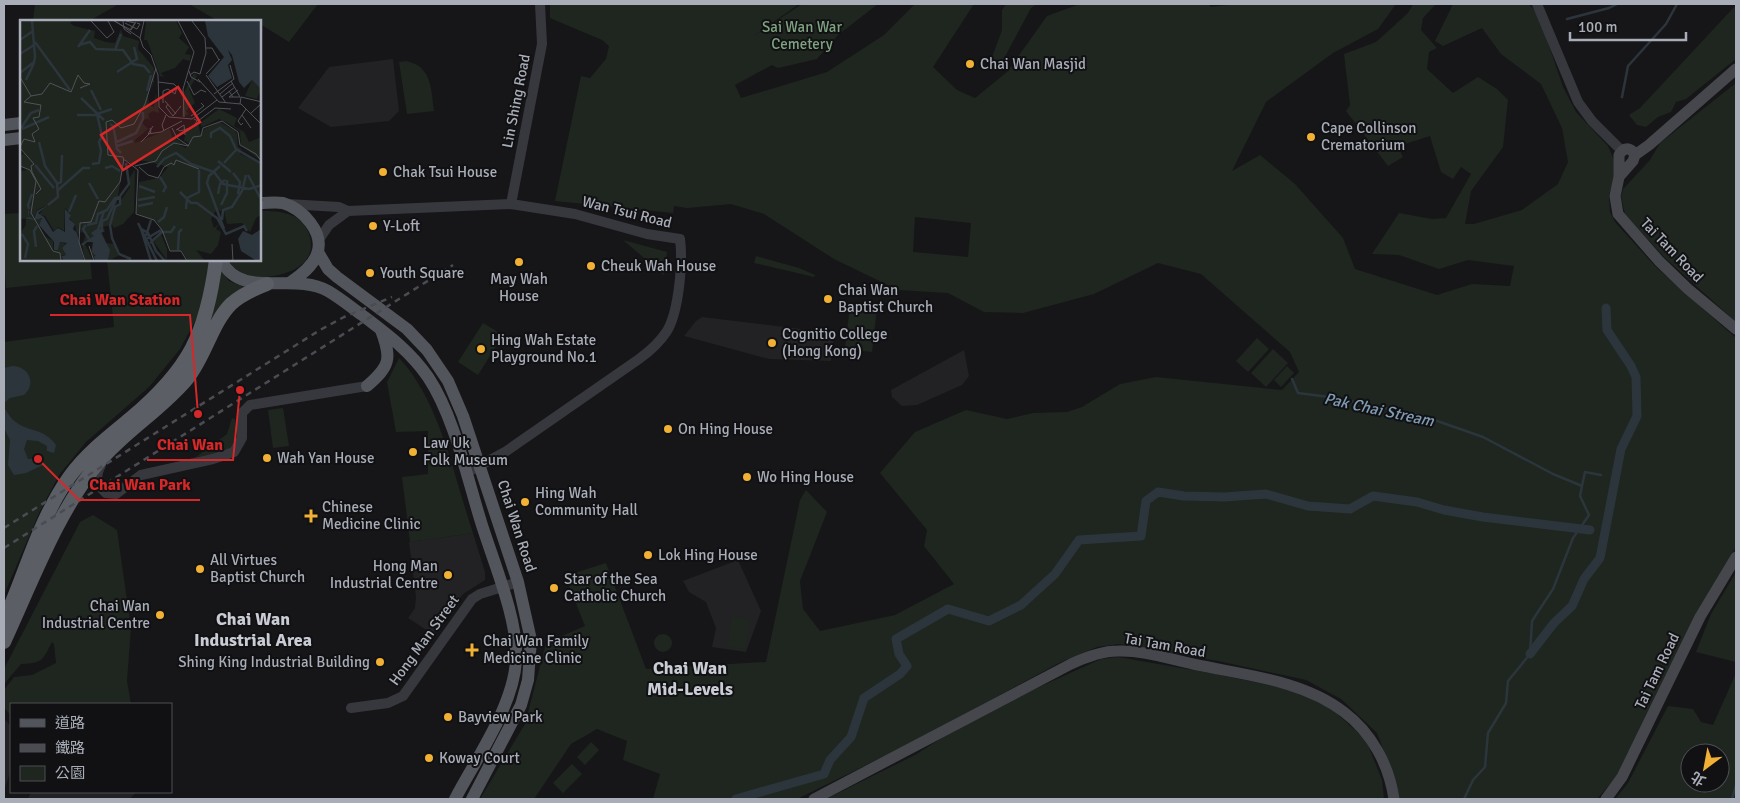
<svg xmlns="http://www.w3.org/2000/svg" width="1740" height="803" font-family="Signika,'Noto Sans TC',sans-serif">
  <rect width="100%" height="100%" fill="#161618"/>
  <path fill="#222225" d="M393,59L399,111L389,121L331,127L298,108L329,67Z
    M702,317L834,333L831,361L769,359L684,336L696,321Z
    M964,350L969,376L962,385L917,405L902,406L892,397L891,390Z
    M473,533L485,572V580L463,594L434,635L408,618L415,608L416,597L409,542Z
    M738,560L761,611L746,652L712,647L716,628L706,602L689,592L683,581Z
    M4,719L11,726V770L4,790Z
    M31,792H136V793L129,799H28Z"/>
  <path fill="#1e261f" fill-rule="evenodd" d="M35,4H119L89,21H33Z
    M189,4H318L289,42L260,24V21H218Z
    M550,4H799L752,37L802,4H878L838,35L817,59L778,68L772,65L735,85L741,98L827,72L884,35L915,4H974L933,67L957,90L975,98L1007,72L1047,16L1080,4H1208L1211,7L1236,4H1396L1378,29L1333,53L1266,102L1232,171L1260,155L1295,184L1343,238L1355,269L1437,295L1472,284L1510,286L1514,266L1468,260L1439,269L1399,255L1372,254L1399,213L1432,219L1446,218L1471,174L1461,167L1453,179L1441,172L1430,136L1405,144L1399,149L1403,157L1388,166L1346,111L1350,105L1344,54L1376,42L1408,13L1413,4H1436L1423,18L1421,30L1437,48L1429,52L1427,69L1453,93L1478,77L1497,89L1508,100L1503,147L1471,191L1465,224H1474L1522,210L1558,184L1568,162L1562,128L1541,84L1501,54L1482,28L1443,46L1435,41L1453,4H1529L1539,16L1563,87L1576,112L1608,146L1618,169L1609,195L1610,212L1615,222L1655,266L1736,338V547L1700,608L1617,776L1597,799H1397L1394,777L1377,733L1341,699L1306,680L1218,661L1119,644L1097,647L1059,663L909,744L797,799H653L660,774L623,760L627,741L597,729L571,744L534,799H480L525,724L546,643L585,626L565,576L606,563L646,669L766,662L800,500L806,490L827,512L800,581L803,609L820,631L895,615L954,584L924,546L927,530L880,473L915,432L966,410L1007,419L1033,413L1067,412L1082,407L1120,384L1156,377L1282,390L1299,372L1290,352L1201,274L1158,263L1094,294L1023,313L984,312L948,293L898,290L834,259L764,214L731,204L687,208L674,206L673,213L555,201L581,76L590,78L606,59L609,46L602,40L550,18ZM915,217L971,223L968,257L913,252Z
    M1006,4H1037L1031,8L1000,66L991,60L1002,30V10Z
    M1736,5V59L1686,99L1676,102L1671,112L1658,117L1646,127L1637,125L1629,115L1640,108Z
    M406,61C432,66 431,89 434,111L407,114L399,62Z
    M1736,83V322L1664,257L1625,214L1621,197L1623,189L1650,160L1660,143Z
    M260,211C270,211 281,211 291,215C299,218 306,225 309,234C319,264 289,275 265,277C250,278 237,273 228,260H260Z
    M21,213V260H90L92,279L6,288L4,263V214Z
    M623,240L667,252L664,275Z
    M756,256L799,268L815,275L814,277L754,263Z
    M107,260H210L204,305L180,349L149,387L86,442L59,475L39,513L4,595V342L114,327Z
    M219,267L229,281L244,287L197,352L214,309Z
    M850,305L877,308L872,352L845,349Z
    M483,323L503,335L478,375L458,362Z
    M1257,338L1269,349L1248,372L1236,361Z
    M1273,349L1288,363L1266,387L1251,373Z
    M399,358C440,401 454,477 473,533L410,542L402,477L428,474V431L396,432L387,382Z
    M1287,366L1294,373L1281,387L1274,380Z
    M283,408L289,446L273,448L268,410Z
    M232,418L235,419C239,457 229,452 196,457L227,434Z
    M93,515L117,530L131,628L127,681L131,704H11V715L4,708V690L14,677L32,675L56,663L54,644L52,642C42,661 43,663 21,664L4,684V669L80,522Z
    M1736,572V662L1696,652L1711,614Z
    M732,616L750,619L745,649L727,646Z
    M654 643a9 9 0 1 1 18 0a9 9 0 1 1-18 0Z
    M1118,657L1216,674L1302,692L1333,710L1366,740L1382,780L1384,799H826L915,755L975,717L1015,698L1101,659Z
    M1736,673V799H1615L1628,783L1668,706L1693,709L1701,722L1713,725ZM1690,753H1720V783H1690Z
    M591,742L599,750L585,765L577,757Z
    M572,764L582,774L563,793L553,783Z"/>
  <path fill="#2c353c" d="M12,366C29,366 37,384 24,395L10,398L4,403V368Z
    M4,407C19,437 39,422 56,445L54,453L47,451V446L38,441L27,440L24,449L28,459H41L43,465L26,473L14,475L8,465L10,440L4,428Z"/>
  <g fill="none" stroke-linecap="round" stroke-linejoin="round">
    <path stroke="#2c353c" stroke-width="2.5" d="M1567,19L1609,8L1617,4
      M1622,97L1628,66L1666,24L1677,4
      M1292,379L1298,393L1329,397L1420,415L1483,437L1553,474L1582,486L1585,472L1601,475
      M1464,799L1473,780L1485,767L1488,733L1506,703L1508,681L1530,654L1532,621L1553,589L1573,538L1589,515L1580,496L1582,486
      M1732,799L1736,785"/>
    <path stroke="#2c353c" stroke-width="9" d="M1530,654L1554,623L1572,606L1584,579L1600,558L1621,449L1637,416L1636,377L1631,366L1607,330L1606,308
      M736,799L824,774L830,760L851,737L864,698L900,674L907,666L899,654L896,639L948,609L989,621L1021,605L1055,574L1079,540L1141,536L1146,501L1158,492L1184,496L1224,497L1266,494L1308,506L1350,509L1373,496L1417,502L1444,510L1483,517L1590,530"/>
    <path stroke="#37383d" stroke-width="10" d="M1537,4L1578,102L1592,121L1622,151
      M287,204L339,207L348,211L511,204L575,214L647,234L680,239C683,262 679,311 667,331C660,342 650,351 639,359L505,452L466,473
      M511,204L542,44L540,4
      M318,241L329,225L348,211
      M101,465C95,476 96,485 106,493L116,494L141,475L213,459L234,452L242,438V413L250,405L367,386
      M351,708L388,703L403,696L472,599L480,594L518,582"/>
    <path stroke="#45474d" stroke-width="11" d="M1635,155C1632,149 1627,147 1622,151L1619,155V177L1615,196L1618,214L1659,261L1688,289L1736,329
      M1635,155L1649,145L1736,69
      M1619,177L1633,161L1635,155
      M814,799L1071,664C1086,657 1102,651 1118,651C1143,650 1169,659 1193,664C1244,675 1303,680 1344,712C1372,733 1389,765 1394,799
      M1606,799L1622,777L1700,617L1736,557"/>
    <path stroke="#53555c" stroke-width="12" d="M4,125L21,123
      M4,140L21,138
      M260,203C267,203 276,202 283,203C303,209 325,233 317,254C313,266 301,275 291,282
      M318,252L328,269L337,277L407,329L427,350L448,381L463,416L518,582L531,640L528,680L521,705L472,799
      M221,260C242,301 292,271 328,291C340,298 351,307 362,315C387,334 410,351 428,377C454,416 467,477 481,522C493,561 519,621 516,661C513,707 476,759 455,799
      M367,386C390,366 392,359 381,330"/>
    <path stroke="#5b5e65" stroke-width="14" d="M4,621C26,573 39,519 70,476C87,453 109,436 131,418C189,369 206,335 216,260
      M4,642C30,586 59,508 99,462C125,431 161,410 187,379C205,357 212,323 231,304C241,295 254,289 267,284"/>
    <path stroke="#4a4c52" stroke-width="2.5" stroke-dasharray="6 5" stroke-linecap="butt" d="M4,528L320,330L344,317L392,297
      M4,548L453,265"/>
  </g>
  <g fill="#f2b134" stroke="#111113" stroke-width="2">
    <circle cx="970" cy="64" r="5"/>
    <circle cx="1311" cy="137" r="5"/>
    <circle cx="383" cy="172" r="5"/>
    <circle cx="373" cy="226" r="5"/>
    <circle cx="519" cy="262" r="5"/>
    <circle cx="591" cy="266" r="5"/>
    <circle cx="370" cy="273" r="5"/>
    <circle cx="828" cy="299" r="5"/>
    <circle cx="772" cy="343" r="5"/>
    <circle cx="481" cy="349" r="5"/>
    <circle cx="668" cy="429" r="5"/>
    <circle cx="413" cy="452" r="5"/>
    <circle cx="267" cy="458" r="5"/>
    <circle cx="747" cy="477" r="5"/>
    <circle cx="525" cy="502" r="5"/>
    <path d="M308.5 508.5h5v5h5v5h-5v5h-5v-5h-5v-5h5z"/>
    <circle cx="648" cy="555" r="5"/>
    <circle cx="200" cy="569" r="5"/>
    <circle cx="448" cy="575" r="5"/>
    <circle cx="554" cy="588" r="5"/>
    <circle cx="160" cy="615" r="5"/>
    <path d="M469.5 642.5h5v5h5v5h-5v5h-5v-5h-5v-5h5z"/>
    <circle cx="380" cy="662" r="5"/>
    <circle cx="448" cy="717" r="5"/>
    <circle cx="429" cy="758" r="5"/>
  </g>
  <g text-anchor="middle" stroke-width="4" stroke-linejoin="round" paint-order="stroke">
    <g font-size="15" fill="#7fa381" stroke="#111113">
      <text x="802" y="32">Sai Wan War<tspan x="802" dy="17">Cemetery</tspan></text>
    </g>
    <g font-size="15" fill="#a8adb8" stroke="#111113" text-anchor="start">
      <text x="980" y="69">Chai Wan Masjid</text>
      <text x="1321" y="133">Cape Collinson<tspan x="1321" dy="17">Crematorium</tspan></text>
      <text x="393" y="177">Chak Tsui House</text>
      <text x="383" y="231">Y-Loft</text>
      <text x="601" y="271">Cheuk Wah House</text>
      <text x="380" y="278">Youth Square</text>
      <text x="519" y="284" text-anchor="middle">May Wah<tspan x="519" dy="17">House</tspan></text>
      <text x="838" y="295">Chai Wan<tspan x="838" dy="17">Baptist Church</tspan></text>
      <text x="782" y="339">Cognitio College<tspan x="782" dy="17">(Hong Kong)</tspan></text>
      <text x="491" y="345">Hing Wah Estate<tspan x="491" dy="17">Playground No.1</tspan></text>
      <text x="678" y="434">On Hing House</text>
      <text x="423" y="448">Law Uk<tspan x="423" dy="17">Folk Museum</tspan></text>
      <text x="277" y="463">Wah Yan House</text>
      <text x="757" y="482">Wo Hing House</text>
      <text x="535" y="498">Hing Wah<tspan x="535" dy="17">Community Hall</tspan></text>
      <text x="322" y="512">Chinese<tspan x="322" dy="17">Medicine Clinic</tspan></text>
      <text x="658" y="560">Lok Hing House</text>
      <text x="210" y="565">All Virtues<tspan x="210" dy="17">Baptist Church</tspan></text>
      <text x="438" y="571" text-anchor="end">Hong Man<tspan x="438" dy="17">Industrial Centre</tspan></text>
      <text x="564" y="584">Star of the Sea<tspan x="564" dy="17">Catholic Church</tspan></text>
      <text x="150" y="611" text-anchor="end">Chai Wan<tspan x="150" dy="17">Industrial Centre</tspan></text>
      <text x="483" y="646">Chai Wan Family<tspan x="483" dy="17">Medicine Clinic</tspan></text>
      <text x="370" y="667" text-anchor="end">Shing King Industrial Building</text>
      <text x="458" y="722">Bayview Park</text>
      <text x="439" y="763">Koway Court</text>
    </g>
    <g font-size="15" fill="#a8adb8" stroke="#111113">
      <text transform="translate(516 101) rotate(-79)" y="5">Lin Shing Road</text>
      <text transform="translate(627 212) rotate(14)" y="5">Wan Tsui Road</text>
      <text transform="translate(1672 250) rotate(46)" y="5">Tai Tam Road</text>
      <text transform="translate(517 526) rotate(72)" y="5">Chai Wan Road</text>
      <text transform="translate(424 640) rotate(-54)" y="5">Hong Man Street</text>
      <text transform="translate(1165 645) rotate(10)" y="5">Tai Tam Road</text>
      <text transform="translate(1657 671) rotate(-64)" y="5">Tai Tam Road</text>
    </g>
    <g font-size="16" font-style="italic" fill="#7f9bb3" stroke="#111113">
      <text transform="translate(1379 409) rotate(12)" y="6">Pak Chai Stream</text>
    </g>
    <g font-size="18" font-weight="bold" fill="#c9ccd4" stroke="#111113">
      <text x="253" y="625">Chai Wan<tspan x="253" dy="21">Industrial Area</tspan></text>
      <text x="690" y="674">Chai Wan<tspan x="690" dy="21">Mid-Levels</tspan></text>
    </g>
  </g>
  <g transform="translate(20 20)">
    <rect width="241" height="241" fill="#161618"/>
    <path d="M0,1H52L50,3L54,6L75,11L74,18L86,22L95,23L101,9L103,16L119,21L118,29L134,48V62L131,70L133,62L127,65L129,85L134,87L136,73L139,93L133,91L128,94L131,103L128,98L124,100L122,103L128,109L115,120V123L150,109L152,117L165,124L154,123L166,128L174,117L169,123L164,121L166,109L174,107L178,102L181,117L184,109L200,102L214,110L217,114L218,127L236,136L221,129L220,134L241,144V195L236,198L230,212L222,203L207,204L203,187L200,192L197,189L191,199L194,208L199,204L196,209L201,212L198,225L191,234L176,230L185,241H168L162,231H151L137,202L116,193L119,162L139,158L148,147L126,141H118L115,145L104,139L96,188L110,167L109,159L115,149L114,192L103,204L94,208L92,205L81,207L85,210L82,212L86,223L94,224L98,236L90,240L87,235L74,239L71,231L73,223L68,221L65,224L73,241H65L62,224L66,215H70L61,212L62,201L60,215L56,212L55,204L48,197L51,194L45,188L44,211L38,207L34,211L25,196L19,195L25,186L17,190L14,198L0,199V151L8,150L0,146V137L5,132L0,129ZM126,1H156L162,13L159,18L169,27L165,34L171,35L170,41L163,39L155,48L141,53L144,57L140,56L127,20H124ZM174,53L177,56L169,69L175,83L166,91L169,94L162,97L163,75ZM232,60L241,69L237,79L225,76ZM199,89L217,98L214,106L224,112L229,122L239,118L241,120V141L221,125L220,111L206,102L199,99L182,107L180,103ZM17,197L22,199L19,205L24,216L33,221V231L38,230L40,222L46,224L42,228L46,235H42V241H0V213L6,205V198L14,200ZM141,214L147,229V240L134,222Z" fill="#1e261f"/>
    <path d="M185,1H241V69L232,60L224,68L219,62L212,35L208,30L212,40L208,45L212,58L197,67L188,56L204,37L188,16ZM28,185L18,193L24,197L33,212L38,208L45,212V189L51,195L49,199L55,204L53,209L57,213L64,241H43L42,236L46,235L42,228L47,223L40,222L38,230H34V222L19,205L22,198L14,200L5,198L9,197L8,192L9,189V197L14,199L17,191ZM78,208L85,211L81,213L90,230L88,241H75L74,236H76L72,232L73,222H67L63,226L61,224L74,216L71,213ZM241,209V241H237L221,231L218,219L223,211L232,215Z" fill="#2c353c"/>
    <path fill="none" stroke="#2c353c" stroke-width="2.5" d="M225,1L242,11M0,20L13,11M15,22L50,70M59,25L70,22L76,29L103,30L113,44L124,46L130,53M58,27L70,10M95,30L101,14M0,34L14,25M97,52L117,39L114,27M0,53L14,42L15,37L12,1M6,60L14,43M71,70L81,90M127,71L131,55M61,78L84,100M57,95H76M90,104L93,106L97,125M1,108L11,93L19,90M2,109L29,97M95,116L97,129L101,133M191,118V113L200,108L210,116L216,129L242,144M19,122L25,146L37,163L38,177L28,185M95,123L116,113L123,99V92M97,126L113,121M198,141L211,152M204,143L216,130M72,144L79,143L81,131L79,122L82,116L77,94L92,89M15,145L34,168M200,146L189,156L187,163L204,209M137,147L144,139L156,133L171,144L194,152L203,164L229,169L242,165M85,148L92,146L100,151M213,153L220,162L218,174M228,155L242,181M140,157L146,167L143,172M69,163L78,179M37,164L41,162L42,135M119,166L135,172M37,171L63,148H70M160,172L171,183H177L197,198L206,214L224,206L227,211M198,174L200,164L205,160M100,176L109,164L106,143M118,180L135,177M201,185L207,173V160M118,186L133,183M9,189L8,185L12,174M166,189L167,178L179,172V150M49,192L56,175M202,200L203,190L212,187L222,171L226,155M138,202L144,197L147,187M118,203L137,241M66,205L63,209L69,219M67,205L76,203L78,194L87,190L95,178L100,177V184L95,187L90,205L92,218L99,234L111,239M78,210L84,191M82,211V201L87,199L96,179L100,178M2,214L8,224L5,238M126,216L131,200M126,219L141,210M130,223L142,212H151L155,206M16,227L14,211L17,206M158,230L159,212L162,209M131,241L121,209L128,213L136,231L145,241"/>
    <path fill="none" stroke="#505258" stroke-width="1" d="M71,1L87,18L94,12L88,1M94,1L111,10L116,2M95,1L120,18L123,27L131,35L138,55L139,87L149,97L172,99L197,80M103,1L104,9L111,14M106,1L115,3L110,10M158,1L174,32L163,69L164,97M105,3L117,9L120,4L117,3M120,18L124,1M186,28H192L199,40M169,51L171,57L180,62M186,54L200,39M170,55L174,52L180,54L186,33L185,18L172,1M186,55L206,83M0,57L11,76L22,74L30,63L51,72L58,55L64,63L70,64L60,68M178,59L199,82L221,84L242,105M167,61L174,75L181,70L186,72M138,62L154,64L157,67L155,74L148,69L143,71V83M209,71L213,77H220L211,61M194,74L214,59L210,45M200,74L213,63M202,77L215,67M213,77H209L218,70M145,81L156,94M148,84L146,87L153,96L161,86M220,84L221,77L242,82M230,94L242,83M222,95L231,108M171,96L184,86L181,83M174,99L178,101L195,88L211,89M223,103L221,105L218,101L226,89M133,106L128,114L141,112L162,101M152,108L157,118L169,126M157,109L160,111L173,107L177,101M156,110L164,105L165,115M144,111L142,105L146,95M121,122L131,112L130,108M168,126L173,117L181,116L183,108L202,101L218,112L220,125L236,134L242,142M0,127L4,119L15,122L12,114L19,109L13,98L19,97L21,85L4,82L11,76M0,128L14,144L11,146L12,152L21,169L16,174M105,140L118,150L116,194L134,200L142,210L150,231H161L167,241M104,141L103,137L88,135L86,102L92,100L101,108L114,104L125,84L136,48M0,146L10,150L16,161L11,193L33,231L40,233L41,241M115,146L136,141L142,131L154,123L168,126M119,147L128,155L138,158L144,147L151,143L154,145L156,140L179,149M212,224L213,241M69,226L74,241M65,241L59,222L60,203L71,202L79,181L85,182L100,162L104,139"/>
    <path fill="#d62828" fill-opacity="0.15" stroke="#d62828" stroke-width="2.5" d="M158,67L180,102L103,150L81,115Z"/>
    <rect width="241" height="241" fill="none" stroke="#a8adb8" stroke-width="2.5"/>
  </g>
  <path fill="none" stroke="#d62828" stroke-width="2" d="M198 414L190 315H50M240 390L233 460H147M38 459L79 500H200"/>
  <g fill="#d62828" stroke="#111113" stroke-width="2">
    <circle cx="198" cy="414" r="5"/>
    <circle cx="240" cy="390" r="5"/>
    <circle cx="38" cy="459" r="5"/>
  </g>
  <g font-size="16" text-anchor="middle" font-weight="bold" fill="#d62828" stroke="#111113" stroke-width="4" stroke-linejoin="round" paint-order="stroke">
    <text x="120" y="305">Chai Wan Station</text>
    <text x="190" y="450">Chai Wan</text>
    <text x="140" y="490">Chai Wan Park</text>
  </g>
  <rect width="1740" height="803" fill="none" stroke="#a8adb8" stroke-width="10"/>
  <rect x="10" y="703" width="162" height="90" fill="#111113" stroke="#4d4f55"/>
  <rect x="20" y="719" width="25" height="8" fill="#53555c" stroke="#4d4f55"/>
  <text x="55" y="728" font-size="15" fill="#a8adb8">道路</text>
  <rect x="20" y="744" width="25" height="8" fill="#4a4c52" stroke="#4d4f55"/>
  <text x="55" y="753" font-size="15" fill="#a8adb8">鐵路</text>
  <rect x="20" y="766" width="25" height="15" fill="#1e261f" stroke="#4d4f55"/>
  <text x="55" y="778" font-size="15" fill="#a8adb8">公園</text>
  <g transform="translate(1705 768) rotate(212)"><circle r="24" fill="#111113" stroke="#4d4f55"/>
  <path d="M0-4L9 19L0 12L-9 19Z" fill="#f2b134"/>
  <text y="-8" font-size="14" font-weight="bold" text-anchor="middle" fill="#a8adb8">北</text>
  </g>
  <path d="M1570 32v8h116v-8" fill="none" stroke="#a8adb8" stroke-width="2.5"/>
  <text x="1578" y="32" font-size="15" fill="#a8adb8" stroke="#111113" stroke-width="4" paint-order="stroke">100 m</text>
</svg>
